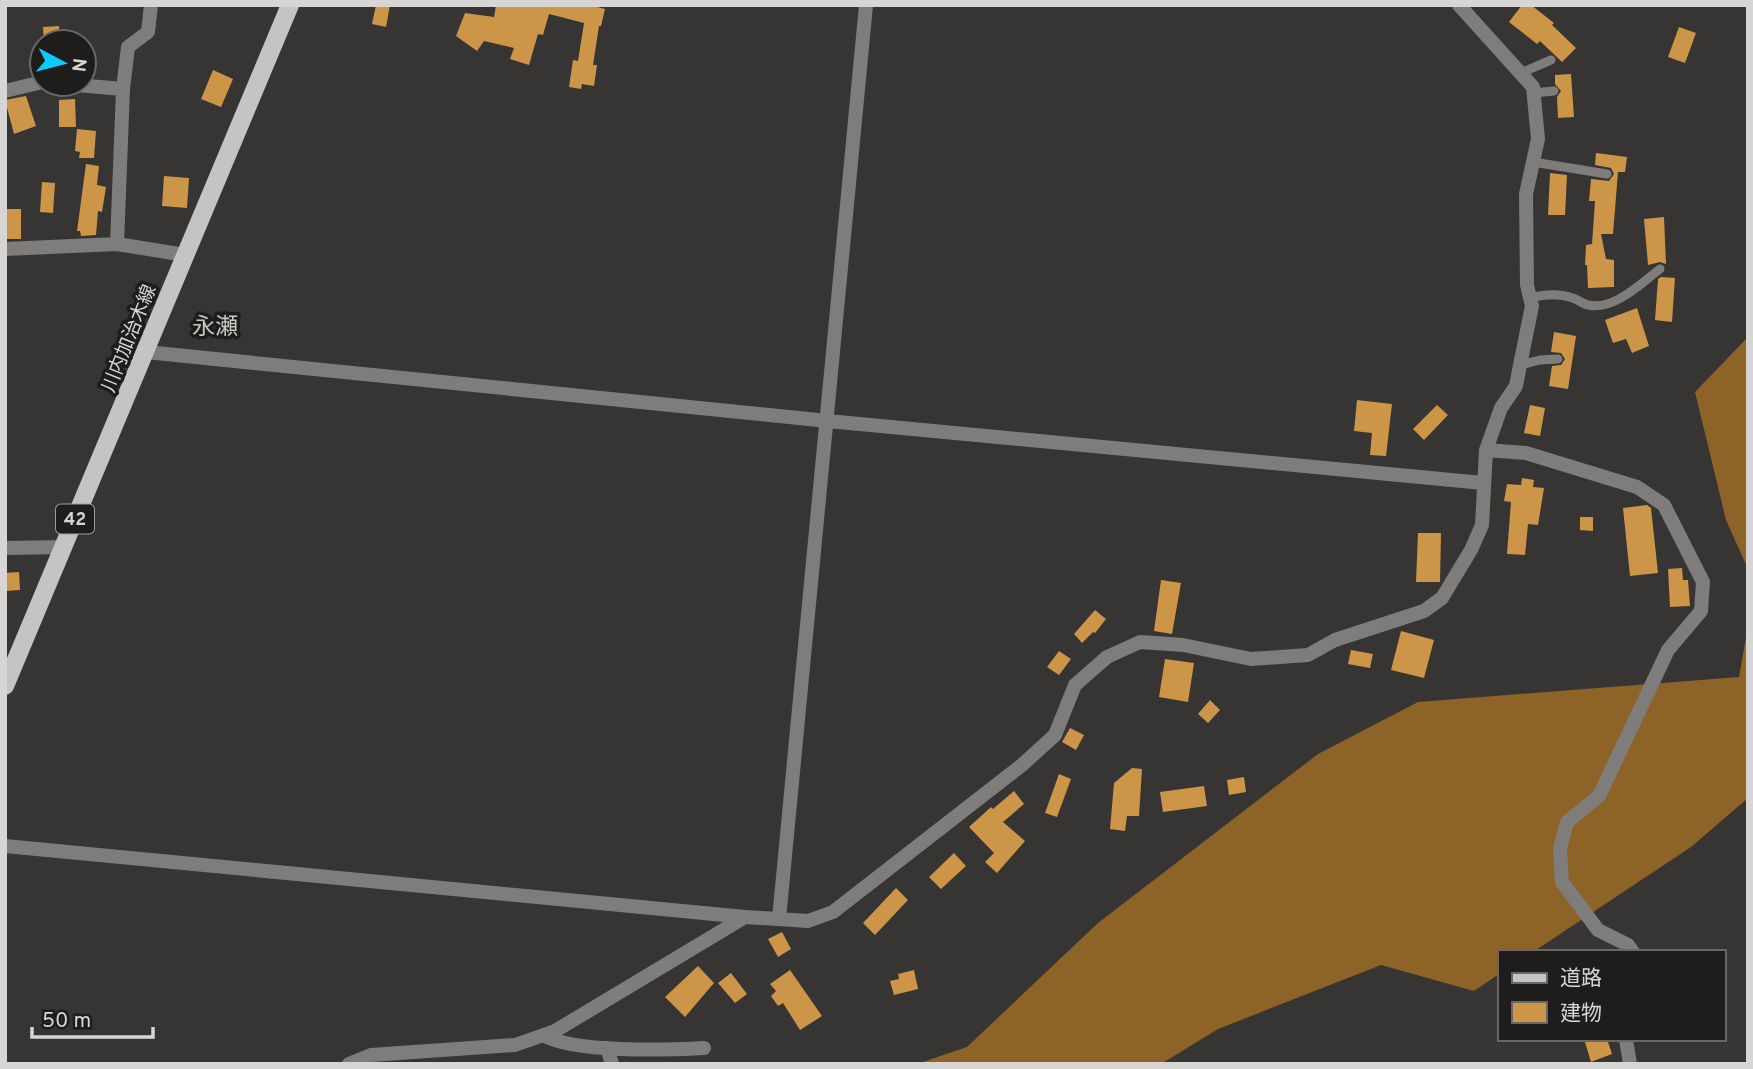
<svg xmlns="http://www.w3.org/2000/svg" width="1753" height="1069" font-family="Overpass,'Noto Sans JP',sans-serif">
  <rect width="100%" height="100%" fill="#373533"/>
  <path fill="#8d6327" d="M1748,337V569L1726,520L1695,392Z
    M1748,626V798L1691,847L1533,952H1499V974L1474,991L1381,965L1218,1029L1161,1064H917L967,1047L1098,923L1318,754L1418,702L1739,677Z"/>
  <path fill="#cd9547" d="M376,5H390L386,27L372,24Z
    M496,5H590L605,9L601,26H599L593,65H597L594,86L582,84L581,89L569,87L573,60L578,61L584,23L549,14L543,35L538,34L529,65L510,59L514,48L484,41L477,51L456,36L465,13L494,17Z
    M1522,5H1531L1554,23L1552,25L1576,48L1562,62L1540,41L1537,44L1509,22Z
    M59,26V42H44L43,27Z
    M1679,27L1696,33L1685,63L1668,57Z
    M213,70L233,79L221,107L201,99Z
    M1571,74L1574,117L1558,118L1557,97L1561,91L1555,84V75Z
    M26,96L36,126L14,134L5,100Z
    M75,99L76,127H59V100Z
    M77,129L96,131L94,158H79L80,152L75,151Z
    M1596,153L1627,157L1625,172H1618L1613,234H1601L1606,259L1614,260V287L1588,288L1587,265H1585L1586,245L1592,244L1595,201H1589L1591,179L1609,181L1614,174L1611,168L1595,165Z
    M86,164L99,166L97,185L106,187L102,212L98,211L96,235L81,236L80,231H77Z
    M1550,173L1567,175L1565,215H1548Z
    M164,176L189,178L187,208L162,206Z
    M42,182L55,183L53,213L40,212Z
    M5,209H21V239H5Z
    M1664,217L1666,264L1660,262L1648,265L1644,219Z
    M1661,277L1675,278L1672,322L1655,320L1658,279Z
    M1637,308L1649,346L1632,353L1626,339L1613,343L1605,320Z
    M1554,332L1576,336L1568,389L1549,386L1552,366L1561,365L1565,359L1561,353L1551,352Z
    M1357,400L1392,404L1386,456L1370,455L1372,433L1354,431Z
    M1437,405L1448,415L1424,440L1413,429Z
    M1530,405L1545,408L1540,436L1524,433Z
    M1522,478L1534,480L1533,487L1544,488L1538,525L1528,524L1525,555L1507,554L1511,502L1504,501L1507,484L1521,485Z
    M1647,505L1651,508L1658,573L1630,576L1623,508Z
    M1580,517H1593V531L1580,530Z
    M1418,533H1441L1440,582H1416Z
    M1682,568L1683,580H1688L1690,606L1670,607L1668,569Z
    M19,572L20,590L5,591V573Z
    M1161,580L1181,583L1172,634L1154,631Z
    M1095,610L1106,619L1095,633L1093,632L1082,643L1074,634Z
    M1401,631L1434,640L1424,678L1391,670Z
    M1351,650L1373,654L1370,668L1348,664Z
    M1059,651L1071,659L1059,675L1047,667Z
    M1165,659L1194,663L1188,702L1159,697Z
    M1210,700L1220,710L1208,723L1198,714Z
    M1070,728L1084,735L1076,750L1062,742Z
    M1132,768L1142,769L1139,816H1127L1125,831L1110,829L1114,783Z
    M1059,774L1071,779L1057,817L1045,813Z
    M1244,777L1246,792L1229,795L1227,780Z
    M1204,786L1207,806L1163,812L1160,792Z
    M1014,791L1024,804L1003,822L1025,841L997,873L985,862L994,853L969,827L991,807L993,809Z
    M954,853L966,866L941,889L929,877Z
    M896,888L908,900L875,935L863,923Z
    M782,932L791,949L778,957L768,939Z
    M698,966L714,983L685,1017L665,997Z
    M790,970L822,1016L800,1030L783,1003L778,1006L771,996L776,991L770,984Z
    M914,970L918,989L894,995L890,981L899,979L898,974Z
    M731,973L747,994L735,1003L718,983Z
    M1584,1039H1607L1612,1054L1591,1062Z"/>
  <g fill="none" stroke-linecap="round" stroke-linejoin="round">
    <path stroke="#7e7d7c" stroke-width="9" d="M1521,73L1551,60
      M1533,93L1554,91
      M1533,162L1607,174
      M1530,298C1545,294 1558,293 1573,298C1578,300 1583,304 1588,305C1614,311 1641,283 1660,269
      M1520,365L1540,360L1558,359"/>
    <path stroke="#7e7d7c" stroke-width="14" d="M65,84L123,89
      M5,91L42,82
      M117,244L123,89L128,47L148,32L151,5
      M5,249L117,244L185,255
      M146,352L828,421L1483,483
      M1486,450L1526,453L1637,487L1664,505L1703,582L1701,611L1668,650L1599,796L1567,822L1560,849L1562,882L1598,930L1628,945L1633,952
      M5,548L63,547
      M5,846L745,917L808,921L833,912L1022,765L1055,735L1075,685L1107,657L1140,642L1183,645L1251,659L1308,655L1335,640L1424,611L1442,598L1471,550L1482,525L1486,450L1501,408L1516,386L1520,365L1532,306L1527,285L1526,194L1538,139L1533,87L1459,5
      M779,919L866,5
      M543,1035C574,1053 666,1050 704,1048
      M1626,1039L1630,1064
      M607,1048L612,1064
      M349,1064L371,1055L515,1045L555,1031L745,917"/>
    <path stroke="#c6c4c2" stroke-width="18" d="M5,686L290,5"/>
  </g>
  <g text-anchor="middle" stroke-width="7" stroke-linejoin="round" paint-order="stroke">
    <rect fill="#1e1d1c" stroke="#a09e9d" stroke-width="2" x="56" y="504.5" width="38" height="29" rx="5"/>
    <g font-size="18" font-weight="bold" fill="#d7d6d4">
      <text x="75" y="525">42</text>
    </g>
    <g font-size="19" fill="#d7d6d4" stroke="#1e1d1c">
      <text transform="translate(128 338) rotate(-68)" y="7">川内加治木線</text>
    </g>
    <g font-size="23" fill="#c8c6c3" stroke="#1e1d1c">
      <text x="215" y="334">永瀬</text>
    </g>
  </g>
  <rect width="1753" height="1069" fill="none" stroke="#d7d6d4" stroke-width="14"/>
  <rect x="1498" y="950" width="228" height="91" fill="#1e1d1c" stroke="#686766" stroke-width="2"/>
  <rect x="1512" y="973" width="35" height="10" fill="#c6c4c2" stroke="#686766" stroke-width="2"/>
  <text x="1560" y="985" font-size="21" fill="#d7d6d4">道路</text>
  <rect x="1512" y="1002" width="35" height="21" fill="#cd9547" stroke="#686766" stroke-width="2"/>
  <text x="1560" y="1020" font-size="21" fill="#d7d6d4">建物</text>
  <g transform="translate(63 63) rotate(97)"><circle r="33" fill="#1e1d1c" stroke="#686766" stroke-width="2"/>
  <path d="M0-5L12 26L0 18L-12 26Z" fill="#0ecafa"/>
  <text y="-10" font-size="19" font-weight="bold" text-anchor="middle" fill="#d7d6d4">N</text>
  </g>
  <path d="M32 1027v10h121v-10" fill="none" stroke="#d7d6d4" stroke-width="3.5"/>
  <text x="42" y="1027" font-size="21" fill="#d7d6d4" stroke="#1e1d1c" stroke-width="5" paint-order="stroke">50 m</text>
</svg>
